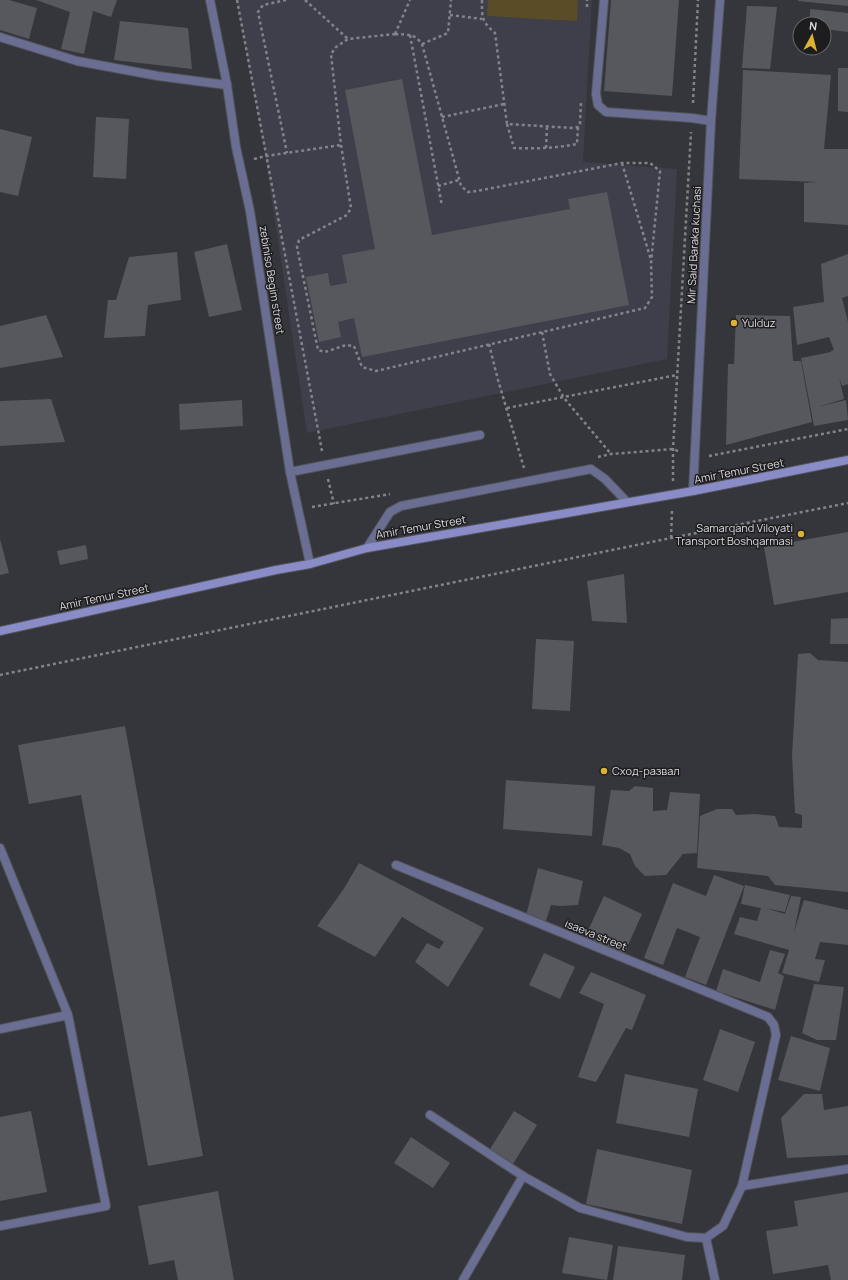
<svg xmlns="http://www.w3.org/2000/svg" width="848" height="1280" font-family="Manrope,sans-serif">
  <rect width="100%" height="100%" fill="#35363c"/>
  <path fill="#3e3f4b" d="M236,0H592L583,162L677,169L667,359L307,433L264,148Z"/>
  <path fill="#5a4c26" d="M488,0H578L577,21L487,16Z"/>
  <path fill="#57575e" d="M0,0H9L37,8L29,39L0,30Z
    M36,0H117L111,17L93,11L84,54L61,49L70,12Z
    M611,0H679L672,96L604,91Z
    M798,0H848V6L798,1Z
    M747,6L777,7L770,69L742,68Z
    M810,9L848,13V32L824,29V24H810Z
    M120,21L188,28L192,69L114,60Z
    M838,68H848V112L838,111Z
    M743,70L831,75L824,149H848V225L804,222V183L818,182L739,179Z
    M402,79L432,235L570,209L568,199L607,192L629,305L362,357L354,318L338,322L341,337L319,342L306,277L328,273L330,286L347,283L342,255L375,249L345,90Z
    M96,117L129,119L126,179L93,177Z
    M0,129L32,137L18,196L0,192Z
    M227,244L242,310L209,317L194,252Z
    M177,252L181,300L148,305L145,336L104,338L108,300H116L129,257Z
    M848,254V296L842,298L848,322V384L842,386L839,377L844,399L817,407L846,400L848,420L814,426L801,358L831,352V351L834,350L829,337L797,345L793,307L824,302L821,264Z
    M46,315L63,357L0,368V326Z
    M736,315L790,316L793,361H801L812,422L726,445L728,364H734Z
    M51,399L65,442L0,446V401Z
    M242,400L243,426L180,430L179,404Z
    M848,532V592L774,605L764,547Z
    M0,539L9,573L0,575Z
    M86,545L88,559L60,565L57,551Z
    M624,574L627,623L592,621L587,581Z
    M848,618V644H830L831,619Z
    M536,639L574,641L570,711L532,709Z
    M810,653L818,660L848,662V892L775,885L768,876L697,868L700,816L717,809H732L736,815L754,814L775,816L779,827L802,828V815L795,813L792,755L798,654Z
    M125,726L203,1156L148,1166L81,795L29,804L18,745Z
    M506,780L595,786L592,836L503,829Z
    M635,786L653,788V811L667,810L670,792L700,794L697,853L683,854L666,875L645,876L635,866L630,854L619,848L602,845L611,790L629,791Z
    M359,863L484,928L448,987L415,962L427,943L439,949L444,942L402,917L375,957L317,926L343,890Z
    M538,868L583,881L578,905L561,906L551,905L545,924L526,916Z
    M714,875L744,886L706,985L685,977L700,937L677,928L663,965L644,958L673,883L706,896Z
    M745,885L790,895L785,912L765,908L785,914L784,917L791,896L801,897L794,932L804,900L848,910V945L820,942L815,959L825,960L819,982L782,973L789,950L734,934L740,917L757,921L761,908L741,904Z
    M604,896L642,914L624,954L585,937Z
    M770,950L785,954L778,973L784,976L775,1010L716,991L723,969L760,982Z
    M544,953L575,967L560,999L529,985Z
    M591,972L646,995L632,1030L626,1028L596,1082L578,1077L604,1004L579,993Z
    M814,984L844,987L836,1040H817L802,1033Z
    M720,1029L755,1042L738,1092L703,1080Z
    M791,1036L830,1048L820,1091L778,1080Z
    M625,1074L698,1089L689,1137L616,1123Z
    M804,1094H822L824,1110L848,1106V1155L787,1158L781,1118Z
    M31,1111L47,1192L0,1201V1117Z
    M514,1111L537,1125L513,1164L490,1149Z
    M411,1137L450,1163L433,1188L394,1163Z
    M597,1149L692,1170L682,1224L586,1204Z
    M218,1191L234,1280H178L174,1260L149,1265L138,1206Z
    M848,1192V1280H831L828,1265L773,1274L766,1231L798,1226L794,1201Z
    M569,1237L613,1245L607,1280L562,1273Z
    M618,1246L685,1255L682,1280H613Z"/>
  <g fill="none" stroke-linecap="round" stroke-linejoin="round">
    <defs>
      <path id="service" d="M604,0L596,94L598,105L606,112L692,118L711,121
        M0,37L77,61L158,76L227,85
        M290,472L480,435
        M367,548L390,512L401,506L591,469L605,479L627,502
        M0,848L68,1015L106,1206L0,1226
        M0,1029L68,1015
        M706,1238L715,1280
        M463,1280L523,1176"/>
      <path id="minor" d="M210,0L227,85L236,147L250,211L290,472L310,564
        M396,865L768,1017L774,1025L776,1035L742,1186L723,1226L706,1238L687,1237L580,1208L523,1176L430,1115
        M742,1186L848,1169"/>
      <path id="tertiary" d="M693,491L711,121L720,0"/>
      <path id="secondary" d="M0,631L276,570L310,564L367,548L693,491L848,460"/>
    </defs>
    <use href="#service" stroke="#53545a" stroke-width="10"/>
    <use href="#minor" stroke="#53545a" stroke-width="10"/>
    <use href="#tertiary" stroke="#53545a" stroke-width="10"/>
    <use href="#secondary" stroke="#53545a" stroke-width="10"/>
    <path stroke="#838489" stroke-width="2.5" stroke-dasharray="3 3" stroke-linecap="butt" d="M237,0L322,451
      M286,0L263,5L258,12L287,153
      M305,0L348,39
      M482,0C482,17 481,21 495,33L507,124L573,128L578,127L580,124L581,102
      M587,7V0
      M450,15L482,19
      M395,34C408,35 414,33 422,44L461,186L468,192L477,191L622,163H650L660,171L651,263L652,297L645,308L376,371L362,367L354,346L346,345L325,352L318,350L297,247L299,240L347,215L351,208L341,145L331,54L336,47L348,39Z
      M395,34L410,0
      M410,35L442,206
      M422,44L448,33L451,0
      M693,103L698,0
      M442,117L504,104
      M507,124L514,148C535,149 556,148 577,144L578,127
      M546,148L547,126
      M254,159L266,156L341,145
      M622,163L651,260
      M438,186L459,180
      M542,332L550,374L564,398L611,454
      M489,344L498,380L524,468
      M507,408L677,375
      M709,456L848,429
      M598,457L611,454L673,449L680,452
      M328,479L334,504
      M673,481V449L691,132
      M312,507L390,494
      M671,538L672,510
      M0,675L671,538L848,503"/>
    <use href="#service" stroke="#6b6e93" stroke-width="8"/>
    <use href="#minor" stroke="#6b6e93" stroke-width="8"/>
    <use href="#tertiary" stroke="#6b6e93" stroke-width="8"/>
    <use href="#secondary" stroke="#898cc7" stroke-width="8"/>
  </g>
  <g fill="#ddb133" stroke="#1d1d20" stroke-width="1.5">
    <circle cx="734" cy="323" r="4"/>
    <circle cx="801" cy="534" r="4"/>
    <circle cx="604" cy="771" r="4"/>
  </g>
  <g text-anchor="middle" stroke-width="3" stroke-linejoin="round" paint-order="stroke">
    <g font-size="11" fill="#dcdce0" stroke="#1d1d20">
      <text transform="translate(694 245) rotate(-87)" y="4">Mir Said Baraka kuchasi</text>
      <text transform="translate(272 280) rotate(81)" y="4">zebiniso Begim street</text>
      <text transform="translate(739 471) rotate(-11)" y="4">Amir Temur Street</text>
      <text transform="translate(421 527) rotate(-10)" y="4">Amir Temur Street</text>
      <text transform="translate(104 597) rotate(-12)" y="4">Amir Temur Street</text>
      <text transform="translate(596 935) rotate(22)" y="4">isaeva street</text>
    </g>
    <g font-size="11" fill="#dcdce0" stroke="#1d1d20" text-anchor="start">
      <text x="742" y="327">Yulduz</text>
      <text x="793" y="532" text-anchor="end">Samarqand Viloyati<tspan x="793" dy="13">Transport Boshqarmasi</tspan></text>
      <text x="612" y="775">Сход-развал</text>
    </g>
  </g>
  <g transform="translate(812 36) rotate(7)"><circle r="19" fill="#1d1d20" stroke="#69696d"/>
  <path d="M0-3L7 15L0 10L-7 15Z" fill="#ddb133"/>
  <text y="-6" font-size="11" font-weight="bold" text-anchor="middle" fill="#dcdce0">N</text>
  </g>
</svg>
